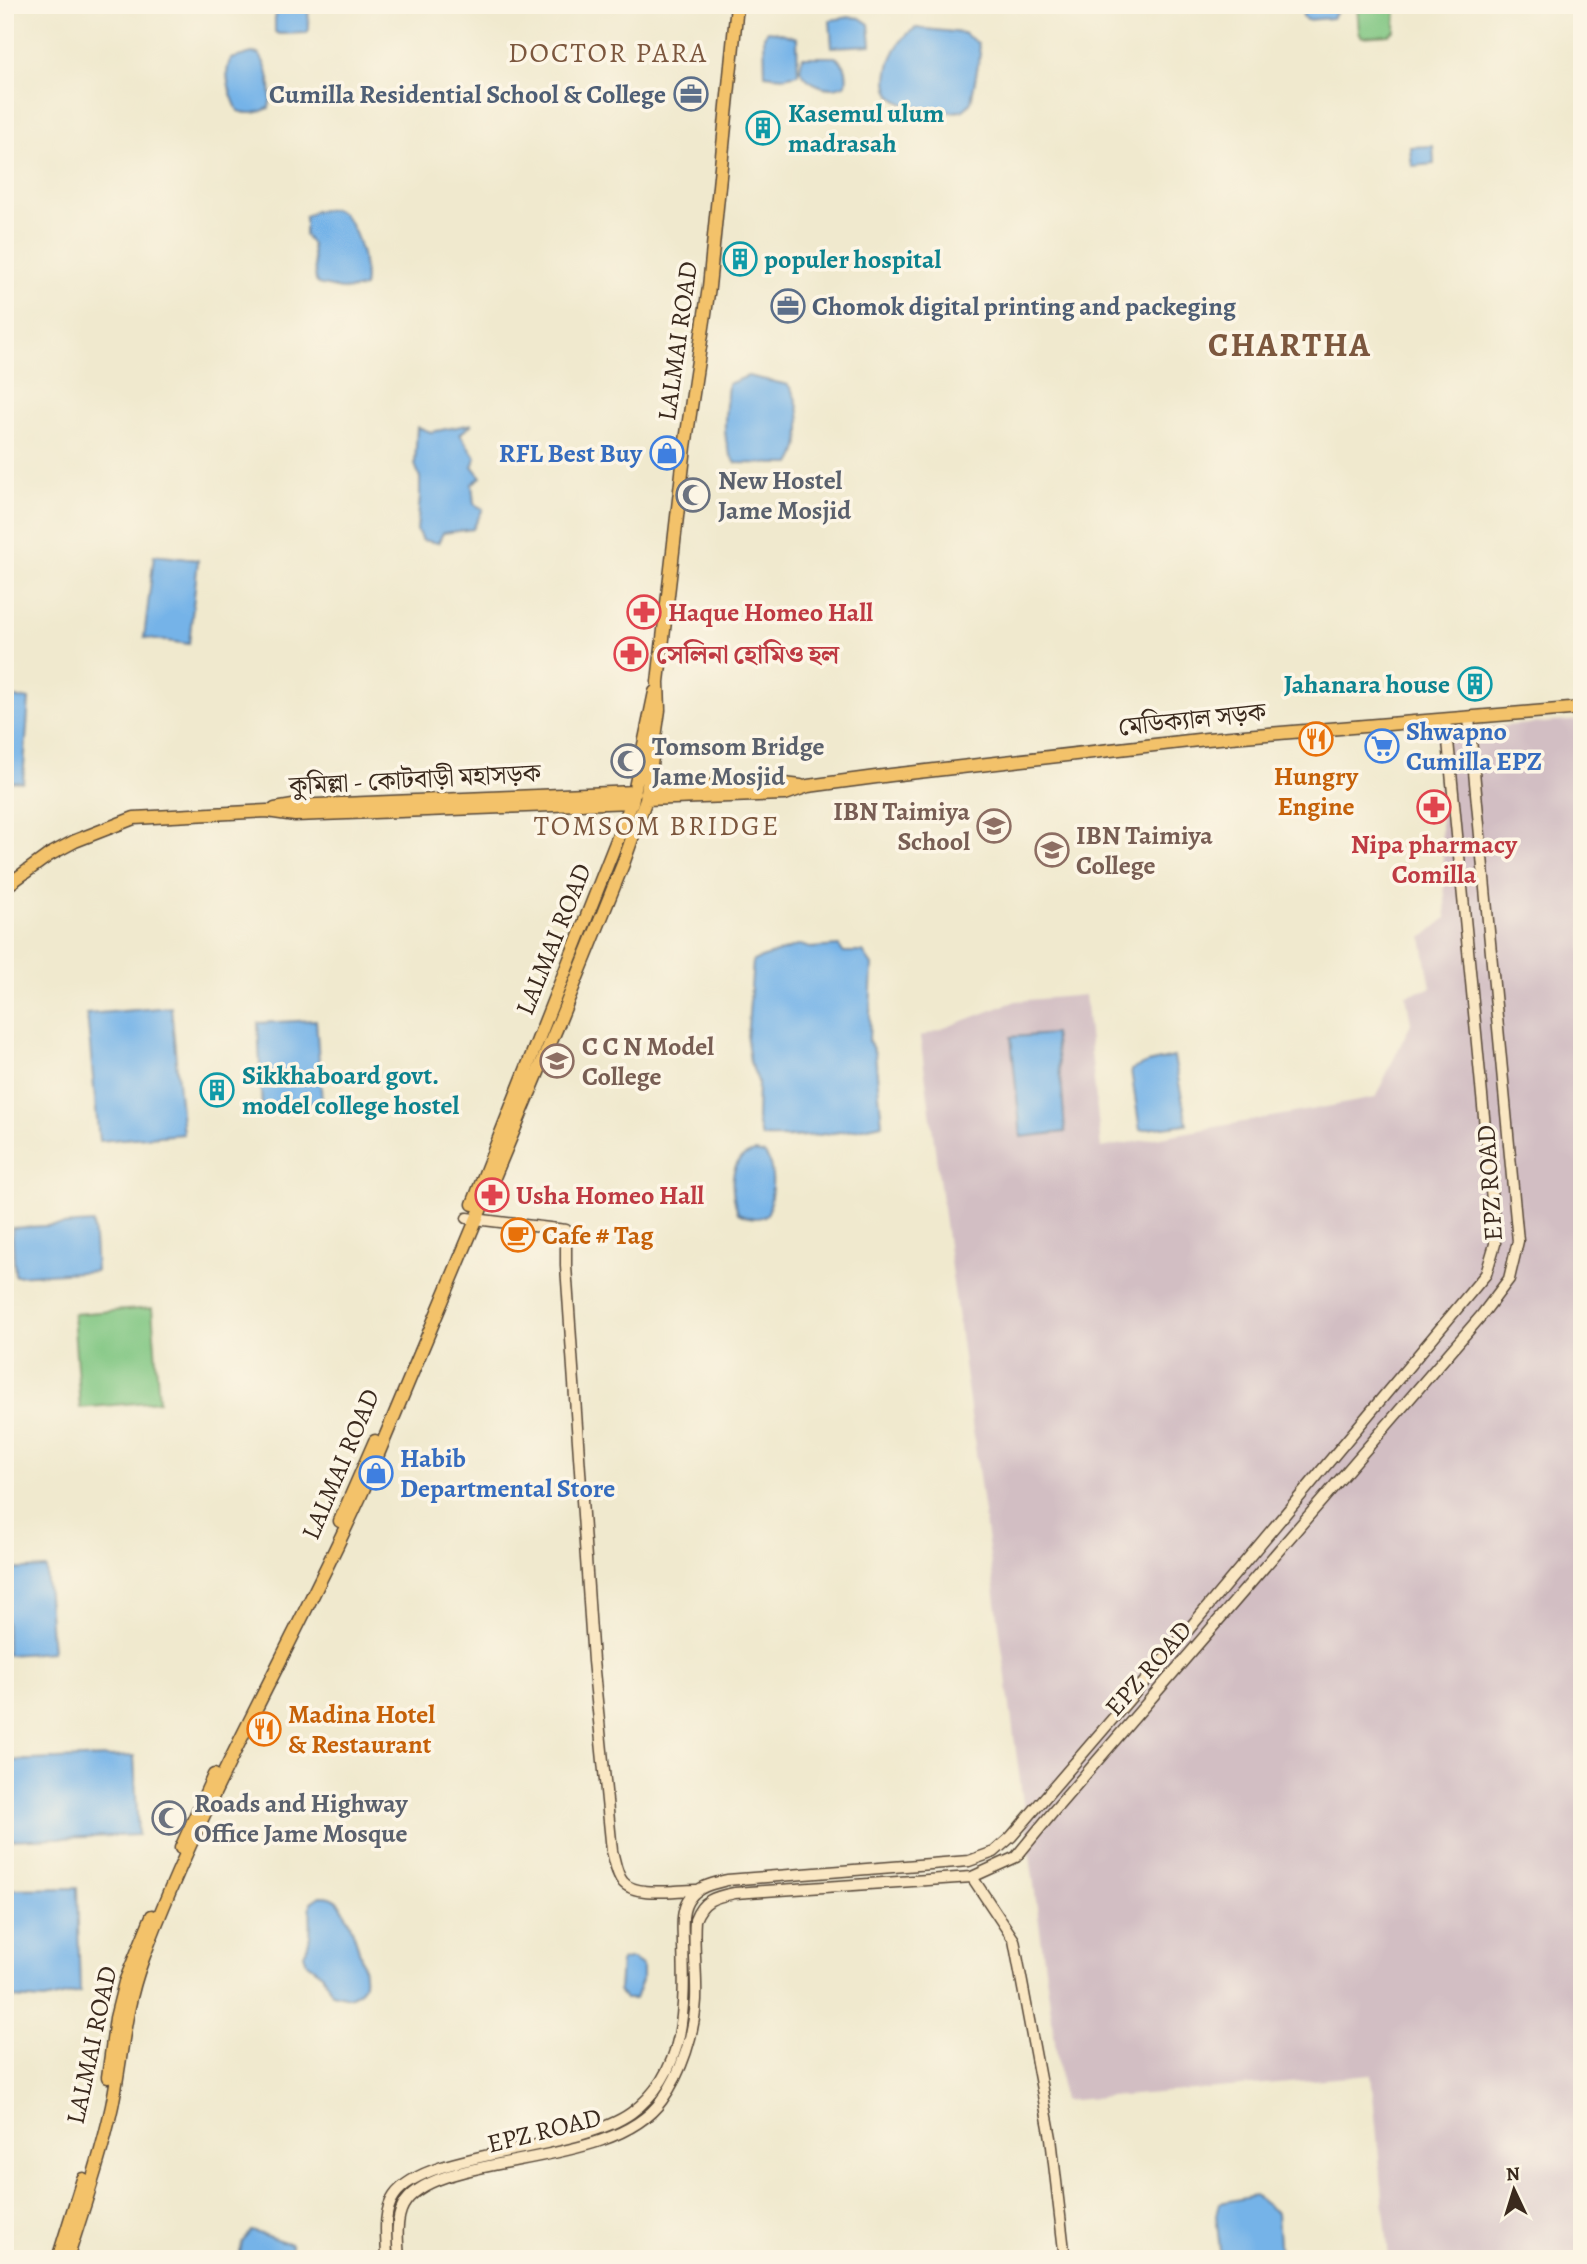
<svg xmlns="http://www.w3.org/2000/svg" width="1587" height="2264" font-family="Alegreya,'Noto Serif Bengali',serif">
  <rect width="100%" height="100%" fill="#fcf5e5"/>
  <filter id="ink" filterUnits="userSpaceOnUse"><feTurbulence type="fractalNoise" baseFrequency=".0143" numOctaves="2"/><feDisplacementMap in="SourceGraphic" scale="14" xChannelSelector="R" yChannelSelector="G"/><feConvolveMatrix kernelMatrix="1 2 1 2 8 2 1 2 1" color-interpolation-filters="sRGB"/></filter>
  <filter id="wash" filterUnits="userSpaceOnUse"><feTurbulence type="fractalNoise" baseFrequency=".00686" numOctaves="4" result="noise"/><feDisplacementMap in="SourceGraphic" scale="28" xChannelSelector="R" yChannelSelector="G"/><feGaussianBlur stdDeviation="1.57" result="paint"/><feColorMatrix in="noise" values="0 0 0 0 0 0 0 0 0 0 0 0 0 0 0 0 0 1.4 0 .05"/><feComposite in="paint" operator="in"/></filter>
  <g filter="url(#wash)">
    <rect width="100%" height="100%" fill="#f0e9ce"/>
    <path fill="#d2bec3" d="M1582,720V2259H1389L1371,2075L1063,2101L920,1037L1016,1001L1085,995L1101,1148L1375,1098L1411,1023L1406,995L1431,988L1422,938L1446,918L1436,731Z"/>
    <path fill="#80c682" stroke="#5e7850" stroke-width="2" d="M1357,5H1396L1395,30L1389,35L1362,37L1359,32Z
      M152,1308L159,1401L80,1408L73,1314Z"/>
    <path fill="#75b3e8" stroke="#586e83" stroke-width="2" d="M275,5H308L309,29L307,33L279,34L275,32Z
      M1302,5H1335L1336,14L1332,18L1306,20L1303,16Z
      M850,17L860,18L869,24L871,45L832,47L830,20Z
      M916,28L963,33L978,43L980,54L971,102C968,106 967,108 963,110C951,115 904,108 894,98C884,89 887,74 890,62C895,48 902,36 916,28Z
      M767,31L778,32L797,38L798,74L784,77L765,75L764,36Z
      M252,53L259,54C269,68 273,92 269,108C258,113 250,115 238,111C231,96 222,74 231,59Z
      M802,57H835C846,63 848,73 846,84C830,93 809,85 800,70Z
      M1433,146L1434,164L1412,166L1410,147Z
      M333,209C356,215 368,266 364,287C348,293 334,287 318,284L316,281L312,245L305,235V217L315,211Z
      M748,376L788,385C803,404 804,445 791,464L736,463C719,445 726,407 728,384Z
      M472,424L460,434L476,458L472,466L481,477L472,484L474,504L483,509L473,529L443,533L438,543L422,540L417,530L420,497V478L415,464L417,427L431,432Z
      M154,555L198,560L189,644L144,638Z
      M5,697L29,699L23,782L5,781Z
      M800,945L810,948L839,946L843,952H863L872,965L869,1041L875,1054L882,1124C842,1133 802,1139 761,1137L757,1120L758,1081L750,1062L747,1040L753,961C768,955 784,951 800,945Z
      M171,1007L183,1134L99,1141L87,1014Z
      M316,1020L322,1102L262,1109L258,1023Z
      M1054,1034L1062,1090L1065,1132L1021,1137L1011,1037Z
      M1174,1057L1187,1124L1140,1130L1131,1070L1147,1063Z
      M755,1152L765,1154C776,1170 772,1191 769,1210C765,1222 748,1218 738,1213C731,1191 726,1158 755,1152Z
      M93,1223L96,1271L15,1276L12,1228Z
      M46,1568L52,1652L7,1655L5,1570Z
      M134,1756L138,1835L5,1840V1761Z
      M77,1888L80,1992L44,2000L12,1998L5,1889Z
      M320,1896C328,1896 334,1897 340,1904C349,1915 371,1976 362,1988C360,1992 353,1995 348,1997L332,1993L322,1974L307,1963L304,1954C314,1936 309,1921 311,1902Z
      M628,1959H633L642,1965V1980L635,1999H625L619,1991L621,1961Z
      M1255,2196L1277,2213L1280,2259H1221L1216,2215L1219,2203Z
      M252,2231L291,2244L292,2255L285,2259H239L242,2242Z"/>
  </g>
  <g filter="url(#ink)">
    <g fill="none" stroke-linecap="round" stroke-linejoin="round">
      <defs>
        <path id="secondary" d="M467,1218L566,1230V1266L593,1661L612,1851C615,1861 616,1874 623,1882C636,1898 679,1889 699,1890
          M972,1877L1014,1940L1051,2138L1065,2259
          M387,2259C387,2240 382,2213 394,2196C426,2149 575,2153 631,2113C687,2072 685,2007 683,1944C683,1930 680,1910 690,1898C698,1886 715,1883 727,1880L969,1861L994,1852L1011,1837L1158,1666L1486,1274L1495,1244L1494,1221L1446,720
          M399,2259C398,2243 395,2221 403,2206C433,2149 611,2173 662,2100C682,2072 694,2034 696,2000C697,1974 693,1947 695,1920C703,1899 715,1897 735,1893L972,1877L1016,1857L1053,1812L1481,1316L1509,1279L1518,1241L1469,718"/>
        <path id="primary" d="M648,788L784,784L801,786
          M646,799L785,794L808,786L891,775L1207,739L1582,708
          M275,809L293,806L635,792
          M5,887L49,855L75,841L134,818L267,811L295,815L632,802
          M473,1204L632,802L655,692
          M340,1521L375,1441
          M181,1848L214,1775
          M108,2077L116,2018L125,1982L152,1916
          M58,2259L83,2179
          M67,2259C83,2209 101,2157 112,2106C122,2056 124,2009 142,1961C202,1798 292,1648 363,1490L557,1027L623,864L646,799L659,710L658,682L685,447L709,287L737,5"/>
      </defs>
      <use href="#secondary" stroke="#564738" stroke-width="13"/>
      <use href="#primary" stroke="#564738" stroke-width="15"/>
      <use href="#secondary" stroke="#fae7c3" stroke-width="10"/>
      <use href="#primary" stroke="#f3c26a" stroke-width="12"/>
    </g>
  </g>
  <defs>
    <symbol id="office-ring" viewBox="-11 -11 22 22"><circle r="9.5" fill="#fcf5e5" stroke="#5c6f8a" stroke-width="1.5"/><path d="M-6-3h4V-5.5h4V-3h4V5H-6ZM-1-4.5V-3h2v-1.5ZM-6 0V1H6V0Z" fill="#5c6f8a"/></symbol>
    <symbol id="building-ring" viewBox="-11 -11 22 22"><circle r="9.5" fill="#fcf5e5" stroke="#0f9aa8" stroke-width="1.5"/><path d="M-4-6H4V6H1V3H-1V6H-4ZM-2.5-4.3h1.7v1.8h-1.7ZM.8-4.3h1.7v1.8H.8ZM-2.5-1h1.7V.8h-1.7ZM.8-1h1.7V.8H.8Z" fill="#0f9aa8"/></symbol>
    <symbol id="shop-ring" viewBox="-11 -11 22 22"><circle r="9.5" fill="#fcf5e5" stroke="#3f7fe0" stroke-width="1.5"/><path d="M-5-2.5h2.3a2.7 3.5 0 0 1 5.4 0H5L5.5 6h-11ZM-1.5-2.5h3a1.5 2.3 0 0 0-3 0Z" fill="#3f7fe0"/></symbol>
    <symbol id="mosque-ring" viewBox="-11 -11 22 22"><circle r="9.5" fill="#fcf5e5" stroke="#6b7280" stroke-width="1.5"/><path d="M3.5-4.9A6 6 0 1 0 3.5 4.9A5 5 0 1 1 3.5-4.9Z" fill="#6b7280"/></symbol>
    <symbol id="pharmacy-ring" viewBox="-11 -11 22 22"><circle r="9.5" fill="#fcf5e5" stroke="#e0444e" stroke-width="1.5"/><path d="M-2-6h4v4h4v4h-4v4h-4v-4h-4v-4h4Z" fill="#e0444e"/></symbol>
    <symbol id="restaurant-ring" viewBox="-11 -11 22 22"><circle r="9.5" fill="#fcf5e5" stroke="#e8710a" stroke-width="1.5"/><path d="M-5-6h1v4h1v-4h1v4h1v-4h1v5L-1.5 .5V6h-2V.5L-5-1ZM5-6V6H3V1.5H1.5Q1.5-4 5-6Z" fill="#e8710a"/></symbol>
    <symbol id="supermarket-ring" viewBox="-11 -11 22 22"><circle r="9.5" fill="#fcf5e5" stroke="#3f7fe0" stroke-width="1.5"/><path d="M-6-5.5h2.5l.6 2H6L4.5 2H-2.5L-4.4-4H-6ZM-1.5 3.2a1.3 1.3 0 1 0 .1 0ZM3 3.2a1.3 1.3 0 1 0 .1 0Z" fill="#3f7fe0"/></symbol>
    <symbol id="school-ring" viewBox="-11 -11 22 22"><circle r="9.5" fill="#fcf5e5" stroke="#8d6e63" stroke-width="1.5"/><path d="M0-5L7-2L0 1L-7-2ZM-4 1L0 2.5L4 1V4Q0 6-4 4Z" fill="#8d6e63"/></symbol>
    <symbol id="university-ring" viewBox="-11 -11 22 22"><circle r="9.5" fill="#fcf5e5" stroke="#8d6e63" stroke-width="1.5"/><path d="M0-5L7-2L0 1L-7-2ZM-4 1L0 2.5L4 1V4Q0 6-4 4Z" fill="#8d6e63"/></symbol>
    <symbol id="cafe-ring" viewBox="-11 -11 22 22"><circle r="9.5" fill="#fcf5e5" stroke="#e8710a" stroke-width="1.5"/><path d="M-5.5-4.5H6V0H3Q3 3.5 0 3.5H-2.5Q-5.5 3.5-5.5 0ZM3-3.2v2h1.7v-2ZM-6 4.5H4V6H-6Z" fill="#e8710a"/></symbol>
  </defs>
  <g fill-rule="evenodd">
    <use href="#office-ring" x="672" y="75" width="38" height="38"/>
    <use href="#building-ring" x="744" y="109" width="38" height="38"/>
    <use href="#building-ring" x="721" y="240" width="38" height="38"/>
    <use href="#office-ring" x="769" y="287" width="38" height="38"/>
    <use href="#shop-ring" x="648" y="434" width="38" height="38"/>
    <use href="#mosque-ring" x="674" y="476" width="38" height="38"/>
    <use href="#pharmacy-ring" x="625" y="593" width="38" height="38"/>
    <use href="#pharmacy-ring" x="612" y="635" width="38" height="38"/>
    <use href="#building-ring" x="1456" y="665" width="38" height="38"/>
    <use href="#restaurant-ring" x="1297" y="720" width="38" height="38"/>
    <use href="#supermarket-ring" x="1363" y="727" width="38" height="38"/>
    <use href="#mosque-ring" x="609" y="742" width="38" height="38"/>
    <use href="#pharmacy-ring" x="1415" y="788" width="38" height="38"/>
    <use href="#school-ring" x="975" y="807" width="38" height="38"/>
    <use href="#university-ring" x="1033" y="831" width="38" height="38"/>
    <use href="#university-ring" x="538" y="1042" width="38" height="38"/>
    <use href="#building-ring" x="198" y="1071" width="38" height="38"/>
    <use href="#pharmacy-ring" x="473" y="1176" width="38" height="38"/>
    <use href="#cafe-ring" x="499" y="1216" width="38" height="38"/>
    <use href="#shop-ring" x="357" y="1454" width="38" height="38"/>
    <use href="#restaurant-ring" x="245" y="1710" width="38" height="38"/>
    <use href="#mosque-ring" x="150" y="1799" width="38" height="38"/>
  </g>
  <g text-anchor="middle" stroke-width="7" stroke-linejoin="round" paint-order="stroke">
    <g font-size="26" font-weight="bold" fill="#4e5e75" stroke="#fcf5e5" text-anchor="end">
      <text x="666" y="103">Cumilla Residential School &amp; College</text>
      <text x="812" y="315" text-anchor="start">Chomok digital printing and packeging</text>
    </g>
    <g font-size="26" font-weight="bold" fill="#0d838f" stroke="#fcf5e5" text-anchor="start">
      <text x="788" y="122">Kasemul ulum<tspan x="788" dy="30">madrasah</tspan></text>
      <text x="764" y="268">populer hospital</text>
      <text x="1450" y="693" text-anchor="end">Jahanara house</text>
      <text x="242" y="1084">Sikkhaboard govt.<tspan x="242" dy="30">model college hostel</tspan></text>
    </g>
    <g font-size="26" fill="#3b2a1e" stroke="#fcf5e5">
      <text transform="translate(677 341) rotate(-82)" y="9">LALMAI ROAD</text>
      <text transform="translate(1192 719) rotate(-6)" y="9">মেডিক্যাল সড়ক</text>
      <text transform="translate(415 779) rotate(-3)" y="9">কুমিল্লা - কোটবাড়ী মহাসড়ক</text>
      <text transform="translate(553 939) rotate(-68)" y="9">LALMAI ROAD</text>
      <text transform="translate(1489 1183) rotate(-94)" y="9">EPZ ROAD</text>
      <text transform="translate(340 1464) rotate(-67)" y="9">LALMAI ROAD</text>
      <text transform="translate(1148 1668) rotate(-49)" y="9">EPZ ROAD</text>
      <text transform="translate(91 2045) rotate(-78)" y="9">LALMAI ROAD</text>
      <text transform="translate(544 2130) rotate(-14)" y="9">EPZ ROAD</text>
    </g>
    <g font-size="26" font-weight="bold" fill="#366cbe" stroke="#fcf5e5" text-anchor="start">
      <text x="642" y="462" text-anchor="end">RFL Best Buy</text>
      <text x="1406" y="740">Shwapno<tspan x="1406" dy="30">Cumilla EPZ</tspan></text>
      <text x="400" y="1467">Habib<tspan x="400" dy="30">Departmental Store</tspan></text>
    </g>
    <g font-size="26" font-weight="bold" fill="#5b616d" stroke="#fcf5e5" text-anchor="start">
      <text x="718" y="489">New Hostel<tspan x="718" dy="30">Jame Mosjid</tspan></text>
      <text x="652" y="755">Tomsom Bridge<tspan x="652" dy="30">Jame Mosjid</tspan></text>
      <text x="194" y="1812">Roads and Highway<tspan x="194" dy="30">Office Jame Mosque</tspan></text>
    </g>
    <g font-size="26" font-weight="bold" fill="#be3a42" stroke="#fcf5e5" text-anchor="start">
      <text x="668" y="621">Haque Homeo Hall</text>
      <text x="656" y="663">সেলিনা হোমিও হল</text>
      <text x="1434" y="853" text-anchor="middle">Nipa pharmacy<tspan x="1434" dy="30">Comilla</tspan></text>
      <text x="516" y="1204">Usha Homeo Hall</text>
    </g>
    <g font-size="26" font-weight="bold" fill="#c56008" stroke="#fcf5e5" text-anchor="start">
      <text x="1316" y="785" text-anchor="middle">Hungry<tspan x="1316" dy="30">Engine</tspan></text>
      <text x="542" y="1244">Cafe # Tag</text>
      <text x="288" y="1723">Madina Hotel<tspan x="288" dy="30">&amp; Restaurant</tspan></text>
    </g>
    <g font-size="26" font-weight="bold" fill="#785e54" stroke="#fcf5e5" text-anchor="start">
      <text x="970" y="820" text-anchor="end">IBN Taimiya<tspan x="970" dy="30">School</tspan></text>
      <text x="1076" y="844">IBN Taimiya<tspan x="1076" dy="30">College</tspan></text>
      <text x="582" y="1055">C C N Model<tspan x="582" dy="30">College</tspan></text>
    </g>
    <g font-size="28" letter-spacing="2" fill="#7c573e" stroke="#fcf5e5">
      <text x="608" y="62">DOCTOR PARA</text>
      <text x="657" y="835">TOMSOM BRIDGE</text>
    </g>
    <g font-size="33" font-weight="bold" letter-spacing="2" fill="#7c573e" stroke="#fcf5e5">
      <text x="1290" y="356">CHARTHA</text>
    </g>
  </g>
  <rect width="1587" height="2264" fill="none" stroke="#fcf5e5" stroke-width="28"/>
  <g transform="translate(1514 2190) rotate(356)" stroke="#fcf5e5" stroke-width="5" paint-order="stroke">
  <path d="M0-5L12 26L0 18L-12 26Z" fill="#3b2a1e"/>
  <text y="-10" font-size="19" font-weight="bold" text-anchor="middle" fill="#3b2a1e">N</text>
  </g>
</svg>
